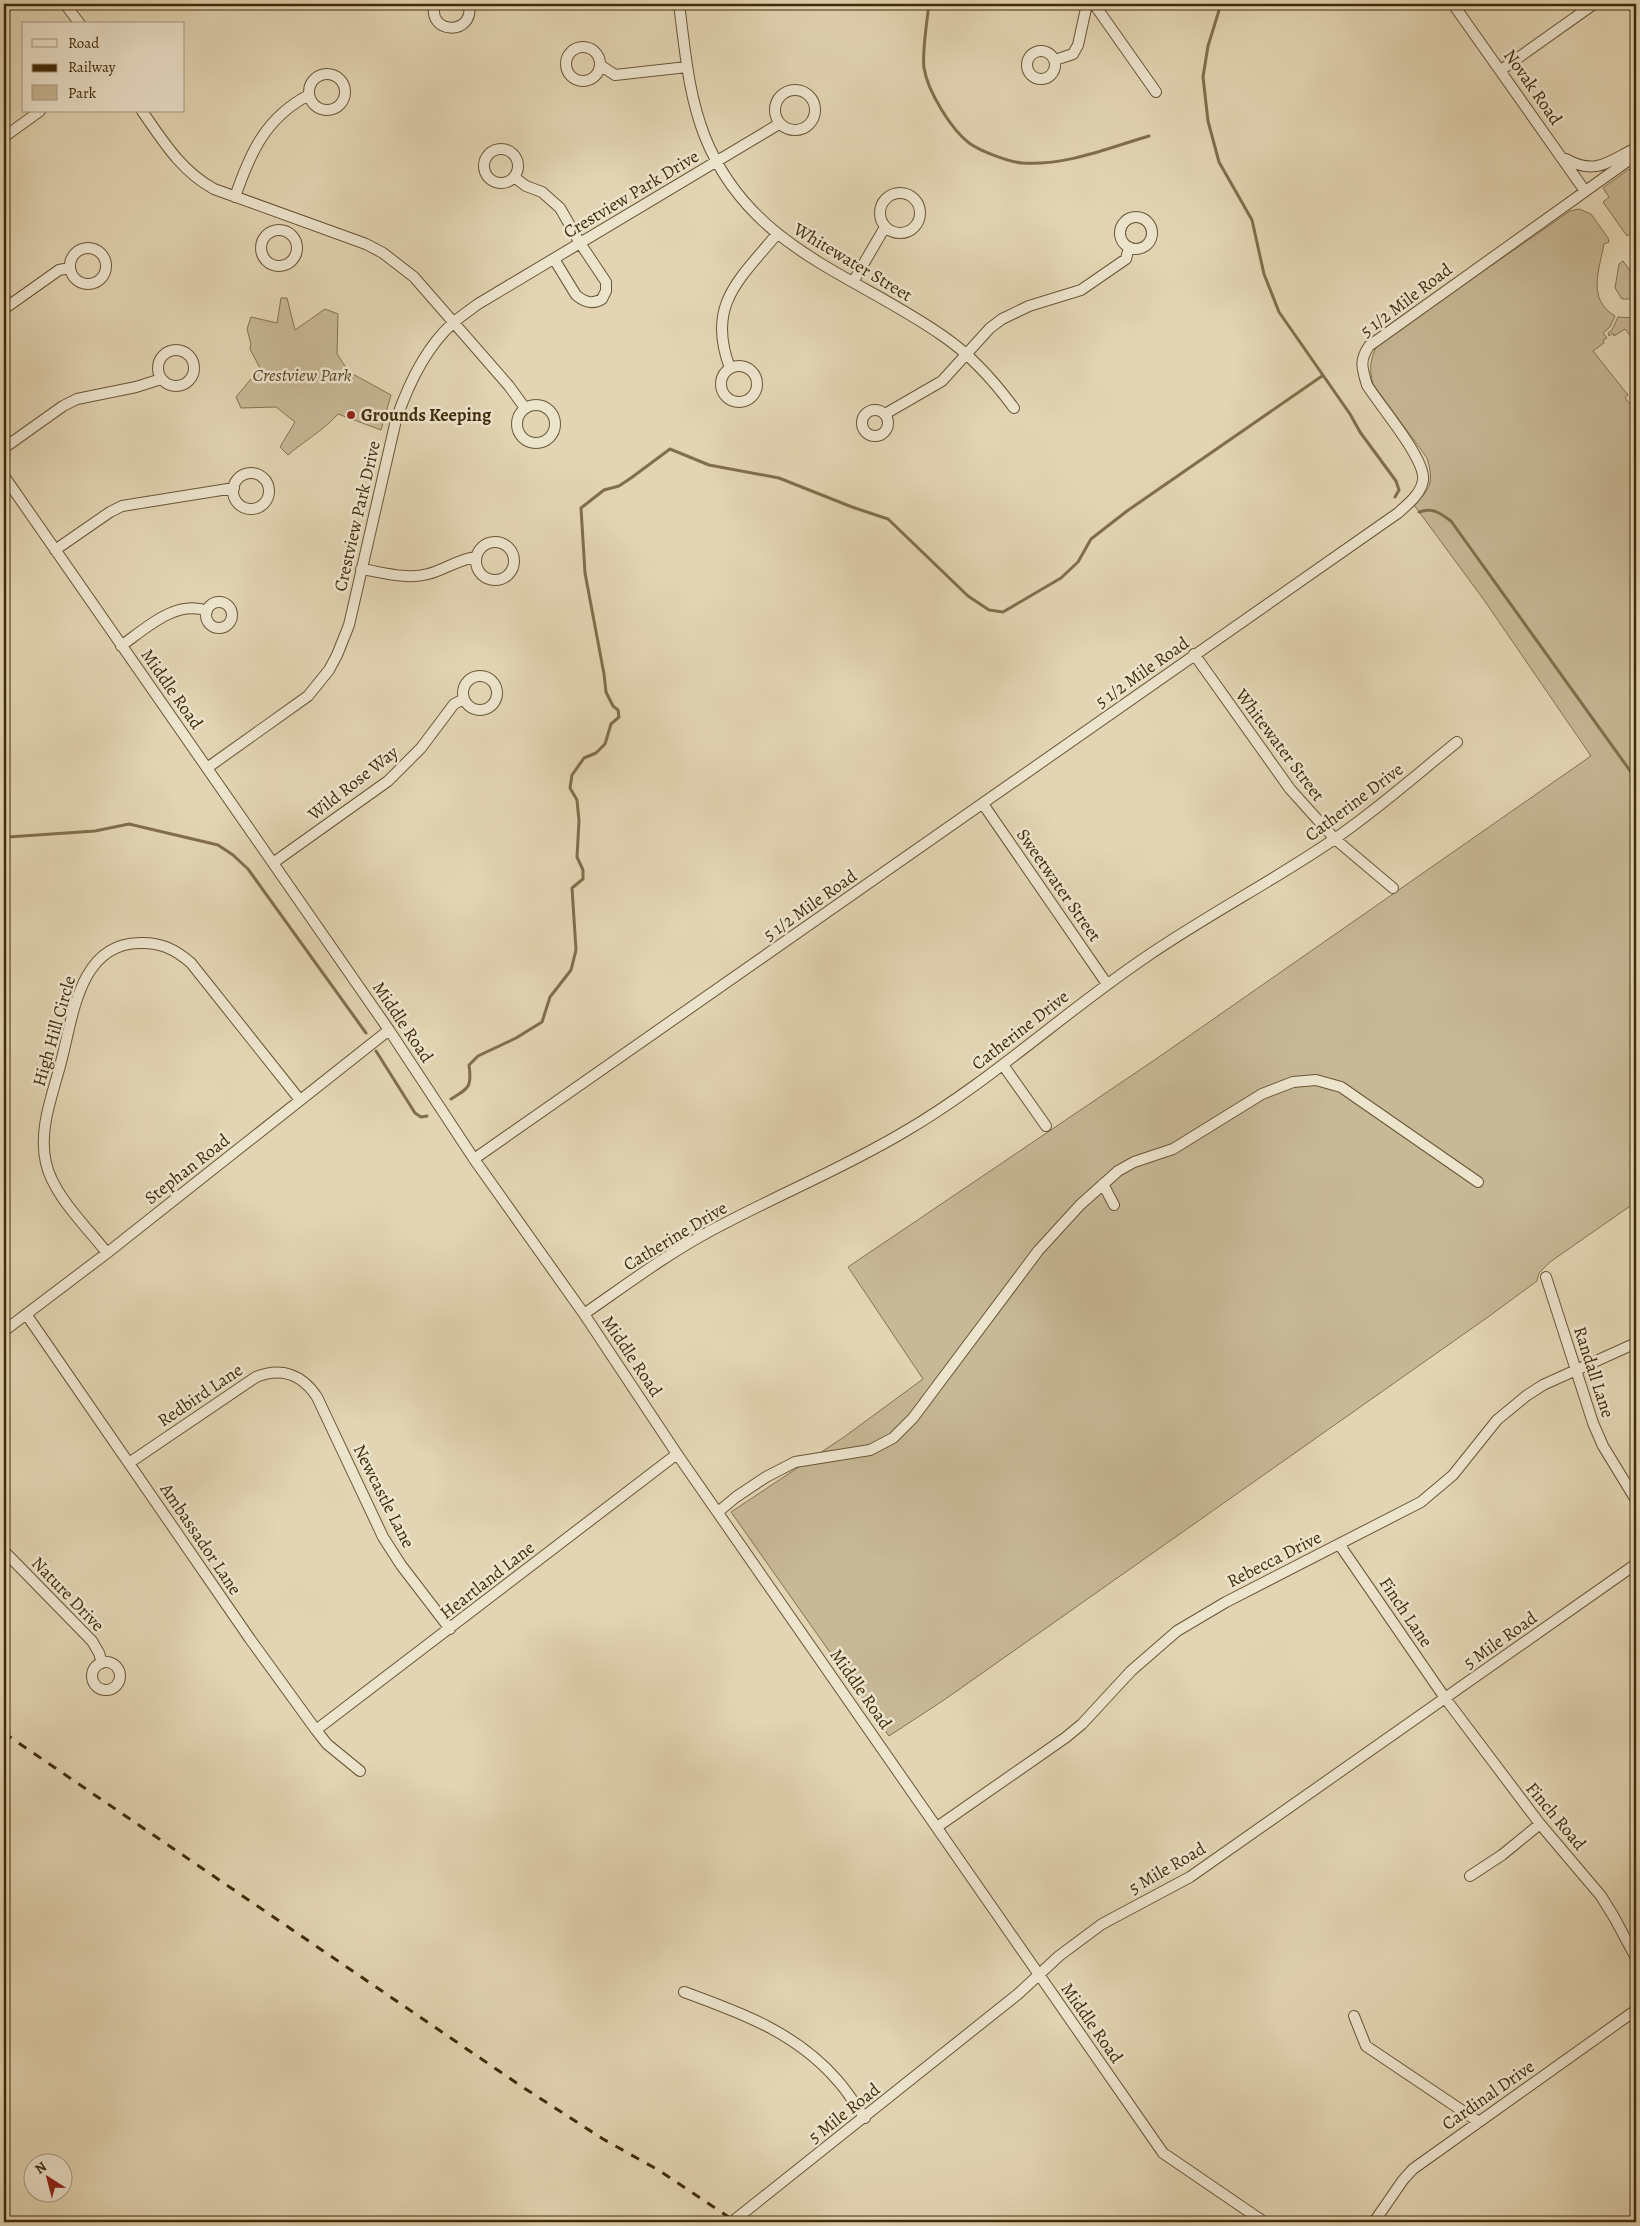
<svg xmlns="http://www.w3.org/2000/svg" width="1640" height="2226" font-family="Alegreya,serif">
  <rect width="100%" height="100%" fill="#e3d5b3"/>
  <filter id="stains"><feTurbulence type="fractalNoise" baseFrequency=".004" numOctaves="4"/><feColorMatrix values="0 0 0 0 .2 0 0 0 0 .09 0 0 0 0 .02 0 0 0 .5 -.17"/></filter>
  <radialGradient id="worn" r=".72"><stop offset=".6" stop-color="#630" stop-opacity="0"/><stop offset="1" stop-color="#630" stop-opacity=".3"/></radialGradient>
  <path fill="#c7b896" stroke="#847250" d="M1636,164V210L1632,224L1635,230L1627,236L1603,202L1609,197L1603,188Z
    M1579,209L1591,214L1608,238L1609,242L1604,244C1599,270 1587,300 1615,316L1610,327L1603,333L1607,338L1603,340L1604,343L1593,351L1628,395L1625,398L1636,411V1202L1550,1262L1539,1273L1537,1281L1488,1317L944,1700L889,1736L731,1512L844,1437L923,1379L848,1267L1156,1059L1591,756L1484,600L1414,505C1431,489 1434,481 1427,458L1373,384C1369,368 1370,360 1377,345L1570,211Z
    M1623,261L1636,279V295L1630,299H1622L1615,288L1619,264Z
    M281,298H287L295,330L325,309L338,314L337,354L349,372L391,395L381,430L338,414C324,430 304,441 288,455L280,447L295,422L276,407L241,408L236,397L260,368L250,349L251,344L247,329L251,317L277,323Z
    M1618,317L1634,318L1636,321V350L1630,342L1633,339L1625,329L1614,336L1613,333L1609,336L1608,333L1612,330Z"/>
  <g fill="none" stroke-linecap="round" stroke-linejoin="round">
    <path stroke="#816e4c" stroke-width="3" d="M929,4C927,21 922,53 924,68C928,92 951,129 969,143C980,151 1009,162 1022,163C1066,166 1108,148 1149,136
      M1221,4L1208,46L1203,77L1208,121L1219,162L1252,220L1264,274L1279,312L1350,414L1360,432L1396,481L1399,490L1395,497
      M1419,512C1433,507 1440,513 1451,521L1636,779
      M4,839L8,837L95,831L129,824L218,845L233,855L248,869L366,1033
      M376,1051L415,1113L421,1117L427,1116
      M451,1099C469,1088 472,1087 469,1065L478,1056L516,1038L542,1022L550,997L571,970L576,950L572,888L583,879V870L577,857L579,821L577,800L570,788L572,775L584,758L596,753L605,744L611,724L619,717L618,710L613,706L606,692L604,674L585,573L581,508L604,490L619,486L631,478L670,449L709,465L779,478L852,507L888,519L968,596L989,610L1003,612L1061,578L1078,562L1091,539L1127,511L1322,376"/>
    <defs>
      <path id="minor" d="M65,4L80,24
        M435,4C426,34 475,37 469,4
        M679,4C685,49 688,94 705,137C750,249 853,273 943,336C971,355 994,381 1014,408
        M1094,4L1156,92
        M1453,4L1585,191
        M566 64a17 17 0 1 1 34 0a17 17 0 1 1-34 0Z
        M1027 65a14 14 0 1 1 28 0a14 14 0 1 1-28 0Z
        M1055,60L1073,54L1078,45L1087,4
        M600,65L615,75L687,67
        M1501,70L1594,4
        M309 92a18 18 0 1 1 36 0a18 18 0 1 1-36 0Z
        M775 110a20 20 0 1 1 40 0a20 20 0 1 1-40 0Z
        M142,111C163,141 181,171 214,189L366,244L383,253L414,277L509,386L525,408
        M4,137L40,111
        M484 166a17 17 0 1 1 34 0a17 17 0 1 1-34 0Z
        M1566,159C1596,176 1609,161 1636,148
        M514,177L526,186L542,192L560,208L580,243L606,282V291L602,299C592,305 584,302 576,295L554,259
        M880 213a20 20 0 1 1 40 0a20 20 0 1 1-40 0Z
        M235,197C250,153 266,117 309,95
        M1120 233a16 16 0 1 1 32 0a16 16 0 1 1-32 0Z
        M261 248a18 18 0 1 1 36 0a18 18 0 1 1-36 0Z
        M70 266a18 18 0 1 1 36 0a18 18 0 1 1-36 0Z
        M853,282L885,227
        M4,309L59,270L70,268
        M158 368a18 18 0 1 1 36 0a18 18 0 1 1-36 0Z
        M721 384a18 18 0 1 1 36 0a18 18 0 1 1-36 0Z
        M730,368C706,305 739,280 777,234
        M517 424a19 19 0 1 1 38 0a19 19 0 1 1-38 0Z
        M862 423a13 13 0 1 1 26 0a13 13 0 1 1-26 0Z
        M885,414L942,381L990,328L1002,319L1029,306L1081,290L1126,259L1129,247
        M4,448L63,406L77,399L136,387L161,379
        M233 491a18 18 0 1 1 36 0a18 18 0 1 1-36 0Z
        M4,476L389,1030L474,1159L584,1314L677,1454L1163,2153L1264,2222
        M476 561a19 19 0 1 1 38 0a19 19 0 1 1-38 0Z
        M55,550L110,512L122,506L234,488
        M361,569C382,572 407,580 428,574C444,570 459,559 476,557
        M206 615a13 13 0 1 1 26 0a13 13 0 1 1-26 0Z
        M121,646C145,629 176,599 207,611
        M1194,654L1290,789L1335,839L1393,888
        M463 693a17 17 0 1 1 34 0a17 17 0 1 1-34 0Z
        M207,768L308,696L329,670L337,655L349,625L396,420C408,385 425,348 453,323C461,316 470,310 478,304L779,124
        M983,804L1107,984
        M273,863L388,781L421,748L454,704L464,699
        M1003,1065L1046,1126
        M474,1159L1398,513C1408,504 1421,494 1423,480C1426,459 1379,405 1367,385C1362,368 1359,361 1369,346L1636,155
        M1103,1184L1114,1205
        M107,1253C87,1227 53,1195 46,1163C38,1129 53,1094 61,1062C73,1017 79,944 139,943C160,942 175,949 191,963L300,1100
        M1546,1277L1593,1423L1603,1446L1636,1500
        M26,1314L250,1639L316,1730L327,1744L360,1771
        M584,1314C626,1285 667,1254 712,1230C775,1196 842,1169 904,1132C990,1082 1063,1013 1146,957C1207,915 1273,881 1333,840C1377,810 1416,775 1457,742
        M4,1331L107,1253L389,1030
        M129,1463L256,1377C281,1367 302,1374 317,1397L383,1537L401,1565L450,1629
        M718,1512L736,1497L766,1477L795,1462L870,1450L893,1438L913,1418L1038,1251L1080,1205L1118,1171L1134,1162L1173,1149L1262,1094L1293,1082L1316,1080L1341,1087L1478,1182
        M1339,1544L1445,1698L1540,1824L1601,1896L1614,1917L1636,1958
        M4,1551L92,1641L99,1653L102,1663
        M92 1676a14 14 0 1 1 28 0a14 14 0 1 1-28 0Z
        M316,1730L677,1454
        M937,1827L1065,1738L1082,1724L1131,1671L1177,1631L1226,1602L1421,1502L1453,1475L1497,1420L1526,1396L1543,1385L1636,1343
        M1470,1876L1502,1855L1540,1824
        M684,1992C742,2013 797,2033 838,2081C848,2092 856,2106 865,2118
        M1354,2016L1366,2046L1479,2122
        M732,2222L1018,1994L1059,1956L1102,1924L1190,1877L1636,1564
        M1374,2222L1403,2180L1413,2169L1636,2010"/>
    </defs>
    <use href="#minor" stroke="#695634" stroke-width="12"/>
    <use href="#minor" stroke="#ede4ce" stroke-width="10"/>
    <path stroke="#402b09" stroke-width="3" stroke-dasharray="9 9" stroke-linecap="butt" d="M4,1733L521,2086L603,2139L660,2171L736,2222"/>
  </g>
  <circle fill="#8f2418" stroke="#ede4ce" stroke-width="2" cx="351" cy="415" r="5"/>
  <g text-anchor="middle" stroke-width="5" stroke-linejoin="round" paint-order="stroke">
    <g font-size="18" fill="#402b09" stroke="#ede4ce">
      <text transform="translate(1533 87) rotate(55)" y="6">Novak Road</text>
      <text transform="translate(631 194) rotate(-31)" y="6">Crestview Park Drive</text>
      <text transform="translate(853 262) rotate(31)" y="6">Whitewater Street</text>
      <text transform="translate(1406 300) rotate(-37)" y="6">5 1/2 Mile Road</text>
      <text transform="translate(357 516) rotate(-77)" y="6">Crestview Park Drive</text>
      <text transform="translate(1142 672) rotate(-35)" y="6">5 1/2 Mile Road</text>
      <text transform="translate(172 689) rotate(55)" y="6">Middle Road</text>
      <text transform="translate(1280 745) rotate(53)" y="6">Whitewater Street</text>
      <text transform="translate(353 783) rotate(-38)" y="6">Wild Rose Way</text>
      <text transform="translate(1354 802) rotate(-37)" y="6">Catherine Drive</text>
      <text transform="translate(1059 885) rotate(55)" y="6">Sweetwater Street</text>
      <text transform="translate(810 905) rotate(-35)" y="6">5 1/2 Mile Road</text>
      <text transform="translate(403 1022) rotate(56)" y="6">Middle Road</text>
      <text transform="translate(1020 1030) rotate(-38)" y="6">Catherine Drive</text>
      <text transform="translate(54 1031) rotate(-74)" y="6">High Hill Circle</text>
      <text transform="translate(187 1169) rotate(-38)" y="6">Stephan Road</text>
      <text transform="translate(675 1236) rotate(-31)" y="6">Catherine Drive</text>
      <text transform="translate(632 1356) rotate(56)" y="6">Middle Road</text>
      <text transform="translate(1594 1372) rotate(72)" y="6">Randall Lane</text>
      <text transform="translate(200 1395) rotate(-34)" y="6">Redbird Lane</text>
      <text transform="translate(384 1496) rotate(63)" y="6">Newcastle Lane</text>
      <text transform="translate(201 1539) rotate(56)" y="6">Ambassador Lane</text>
      <text transform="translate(1274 1559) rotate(-27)" y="6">Rebecca Drive</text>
      <text transform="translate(487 1580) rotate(-38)" y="6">Heartland Lane</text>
      <text transform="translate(68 1594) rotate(46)" y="6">Nature Drive</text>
      <text transform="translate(1406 1612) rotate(56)" y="6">Finch Lane</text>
      <text transform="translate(1500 1640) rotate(-35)" y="6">5 Mile Road</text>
      <text transform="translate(861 1689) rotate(55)" y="6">Middle Road</text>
      <text transform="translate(1556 1816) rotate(50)" y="6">Finch Road</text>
      <text transform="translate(1167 1868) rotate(-30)" y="6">5 Mile Road</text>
      <text transform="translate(1092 2023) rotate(55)" y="6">Middle Road</text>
      <text transform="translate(1488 2095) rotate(-35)" y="6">Cardinal Drive</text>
      <text transform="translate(844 2113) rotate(-38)" y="6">5 Mile Road</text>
    </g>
    <g font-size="18" font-style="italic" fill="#5b4725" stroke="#ede4ce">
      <text x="302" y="381">Crestview Park</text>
    </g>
    <g font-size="18" font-weight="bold" fill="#402b09" stroke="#ede4ce" text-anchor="start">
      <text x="361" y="421">Grounds Keeping</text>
    </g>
  </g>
  <rect width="1640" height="2226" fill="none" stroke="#e3d5b3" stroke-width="20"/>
  <rect x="5" y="5" width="1630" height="2216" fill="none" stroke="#402b09" stroke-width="2.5"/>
  <rect x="10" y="10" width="1620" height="2206" fill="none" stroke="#402b09"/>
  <rect x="22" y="22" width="162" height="90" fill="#ede4ce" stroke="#a89a7f"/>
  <rect x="32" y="39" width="25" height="8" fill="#ede4ce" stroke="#a89a7f"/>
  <text x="68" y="48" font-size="15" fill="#402b09">Road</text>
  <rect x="32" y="64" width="25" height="8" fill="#402b09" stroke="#a89a7f"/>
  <text x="68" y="72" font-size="15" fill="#402b09">Railway</text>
  <rect x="32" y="85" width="25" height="15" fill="#c7b896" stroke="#a89a7f"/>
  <text x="68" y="98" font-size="15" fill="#402b09">Park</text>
  <g transform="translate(48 2178) rotate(324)"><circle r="24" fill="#ede4ce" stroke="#a89a7f"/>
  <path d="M0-4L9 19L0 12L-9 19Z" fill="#8f2418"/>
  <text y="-8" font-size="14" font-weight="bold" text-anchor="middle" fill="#402b09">N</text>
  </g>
  <rect width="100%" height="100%" filter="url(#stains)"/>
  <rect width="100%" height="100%" fill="url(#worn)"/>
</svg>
